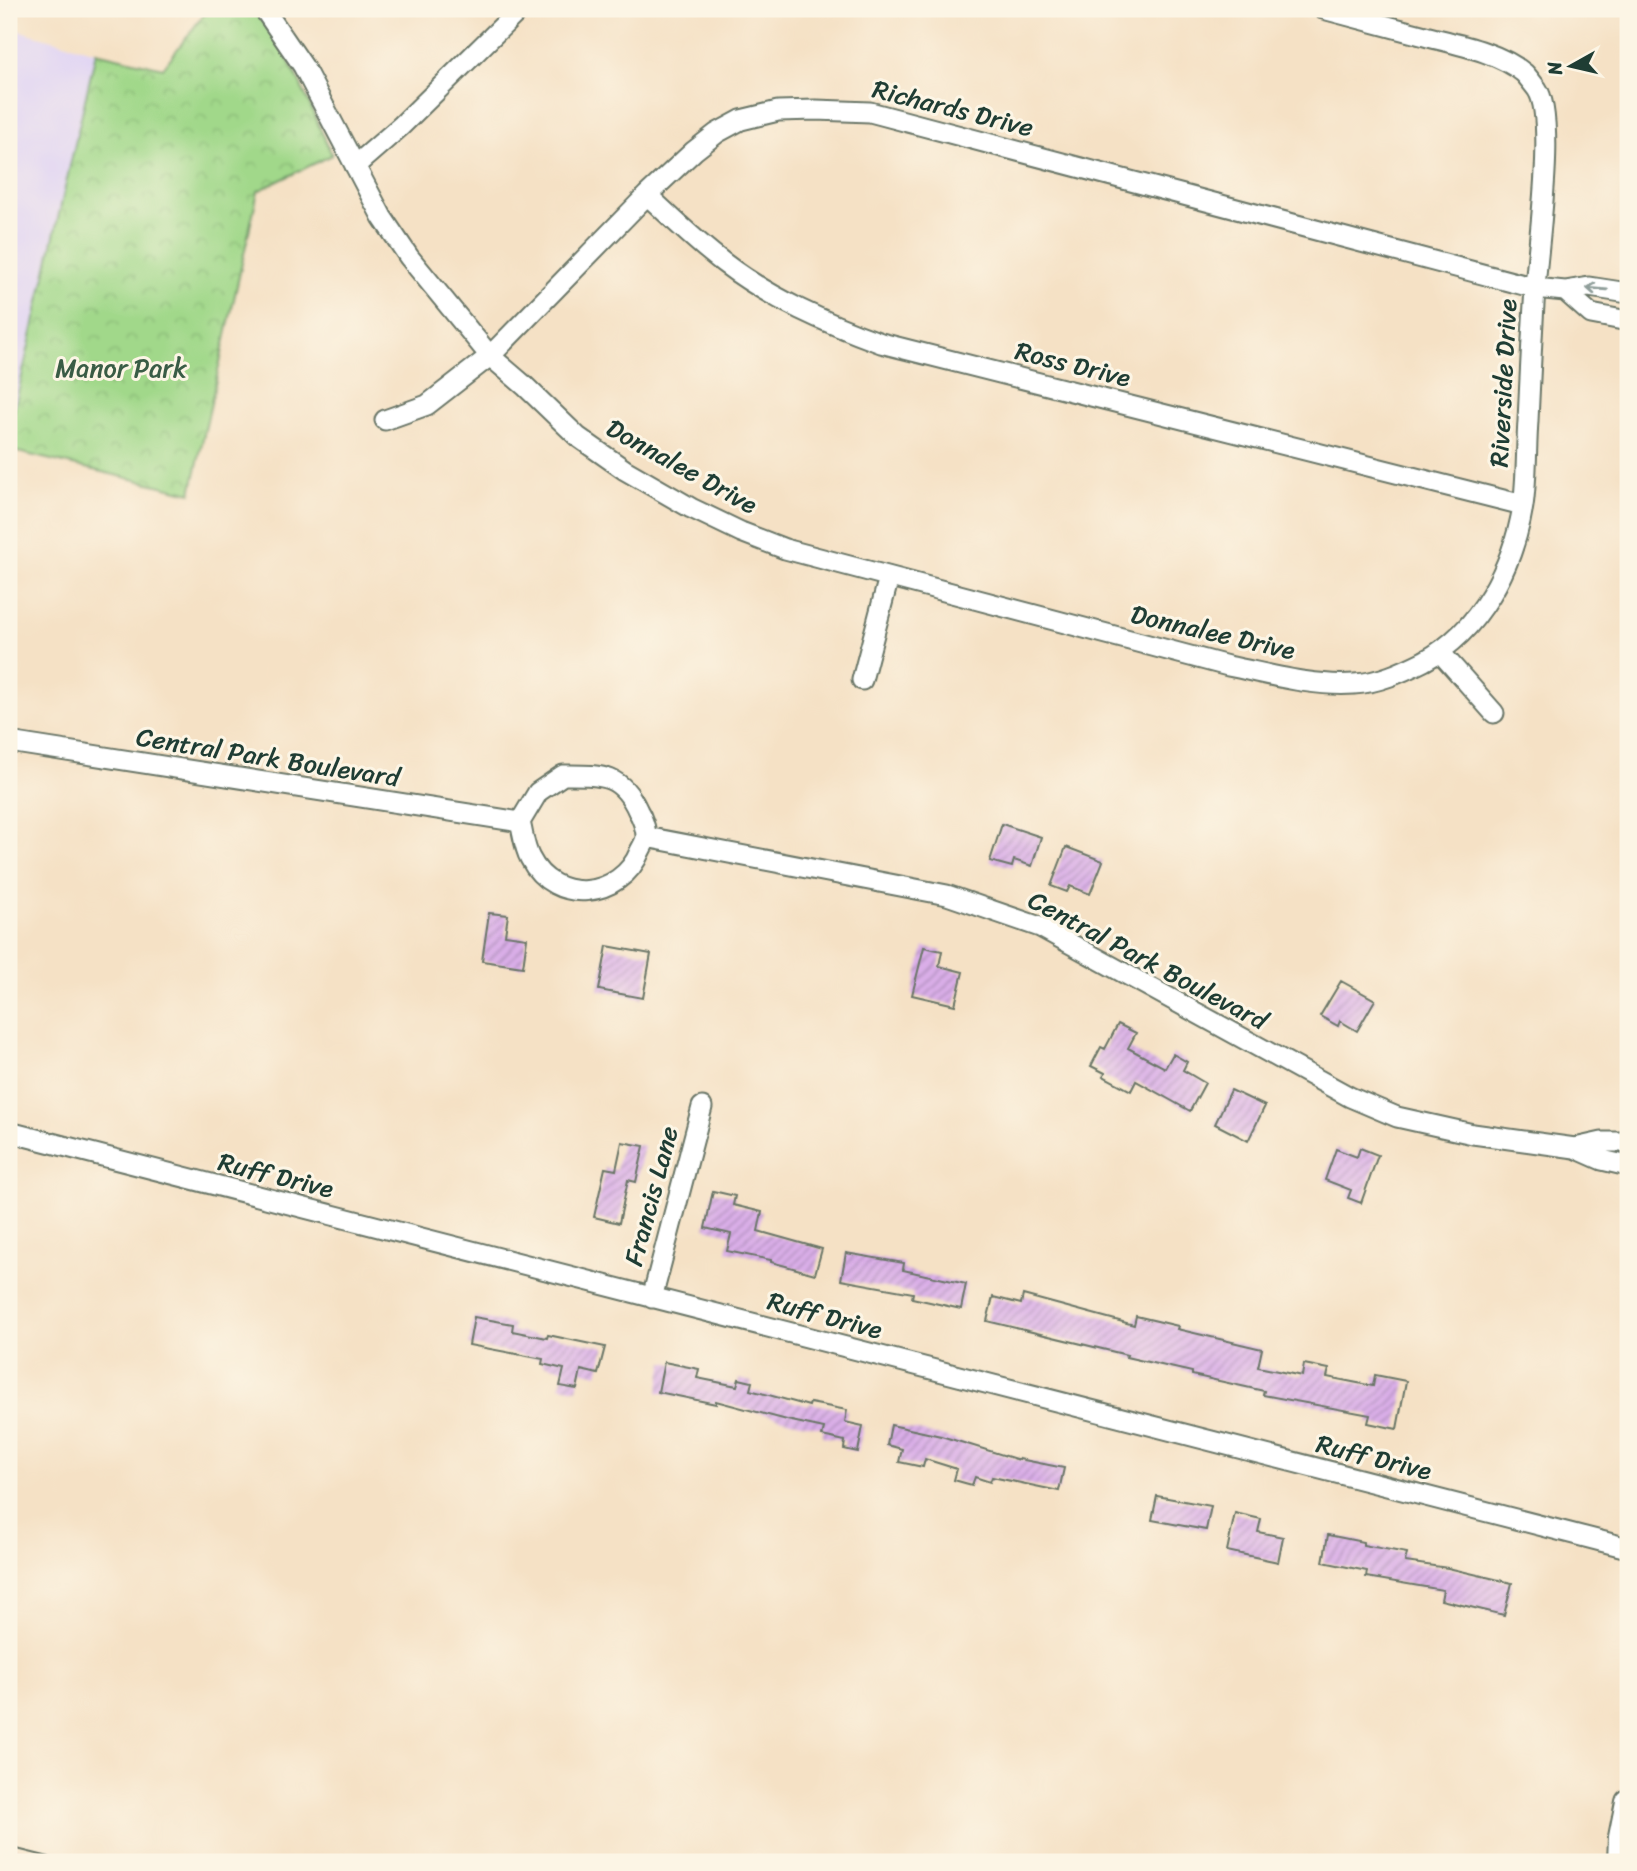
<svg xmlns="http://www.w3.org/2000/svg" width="1637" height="1871" font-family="Sriracha,sans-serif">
  <defs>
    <pattern id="park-crowns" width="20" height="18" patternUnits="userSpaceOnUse" patternTransform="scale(1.75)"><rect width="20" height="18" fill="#a1d88a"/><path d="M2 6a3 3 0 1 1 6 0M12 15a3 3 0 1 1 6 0" fill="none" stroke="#8aba78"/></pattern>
    <pattern id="building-hatch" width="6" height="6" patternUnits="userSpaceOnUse" patternTransform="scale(1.75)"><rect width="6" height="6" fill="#daaee8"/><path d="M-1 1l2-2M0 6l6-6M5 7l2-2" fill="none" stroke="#b08fbd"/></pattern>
  </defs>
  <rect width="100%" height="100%" fill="#fcf5e5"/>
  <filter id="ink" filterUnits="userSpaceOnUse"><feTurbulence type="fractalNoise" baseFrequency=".0143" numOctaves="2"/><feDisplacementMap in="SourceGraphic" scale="14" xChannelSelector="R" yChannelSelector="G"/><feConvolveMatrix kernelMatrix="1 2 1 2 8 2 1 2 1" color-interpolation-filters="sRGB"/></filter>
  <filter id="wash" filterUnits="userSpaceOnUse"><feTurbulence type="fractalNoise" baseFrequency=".00686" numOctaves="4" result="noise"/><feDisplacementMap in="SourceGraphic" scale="28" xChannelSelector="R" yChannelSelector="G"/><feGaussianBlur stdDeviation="1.57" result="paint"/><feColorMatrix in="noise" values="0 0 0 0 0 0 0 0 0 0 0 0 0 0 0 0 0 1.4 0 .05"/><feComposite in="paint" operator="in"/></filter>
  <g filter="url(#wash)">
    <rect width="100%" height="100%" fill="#f5e1c5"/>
    <path fill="#e0d4f4" d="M9,28L96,52L9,433Z"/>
    <path fill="url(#park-crowns)" stroke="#608a5f" stroke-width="2" d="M208,9H250C289,45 310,108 332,155L258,191L191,493L9,450V433L96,52L163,68Z"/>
    <g id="blocks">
      <path fill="url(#building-hatch)" d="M1002,824L1041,837L1032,866L1014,860L1012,867L990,861Z
        M1066,847L1103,861L1090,894L1070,886L1067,892L1051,886Z
        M489,913L508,915L505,935L527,938L523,967L482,961Z
        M607,946L651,954L643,998L599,990Z
        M924,947L942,951L939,966L963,972L955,1005L912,995Z
        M1341,981L1375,1000L1357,1031L1340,1021L1338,1026L1320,1016Z
        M1118,1024L1136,1033L1128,1048L1165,1068L1173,1054L1187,1062L1183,1070L1205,1083L1190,1111L1136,1081L1131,1091L1103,1076L1105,1073L1091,1066L1101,1047L1105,1049Z
        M1231,1090L1265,1106L1248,1141L1215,1124Z
        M622,1142L644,1146L636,1182L628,1180L619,1223L594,1217L605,1168L616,1170Z
        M1360,1148L1378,1155L1361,1203L1348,1198L1351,1190L1325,1180L1336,1149L1357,1157Z
        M713,1191L735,1196L733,1205L762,1212L758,1231L822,1249L815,1274L771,1262V1260L727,1251L731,1234L705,1228Z
        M846,1253L904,1263L903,1270L966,1284L961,1309L912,1298L913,1293L841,1280Z
        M1023,1295L1134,1325L1136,1316L1178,1326L1177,1329L1262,1349L1258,1367L1302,1376L1304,1364L1329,1369L1327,1377L1373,1386L1375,1375L1406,1381L1397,1429L1368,1423L1370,1415L1263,1395L1264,1391L1192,1375V1372L1126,1357L1127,1355L987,1321L993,1297L1021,1304Z
        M474,1317L513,1324L512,1331L547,1338L548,1335L605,1347L598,1374L581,1370L577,1389L560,1386L564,1369L542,1364L543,1359L469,1345Z
        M664,1362L699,1369L697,1378L737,1386L739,1379L752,1382L750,1390L809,1406L810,1403L847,1410L845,1422L863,1426L858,1452L844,1449L845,1441L822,1436L824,1428L787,1420L716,1401V1404L658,1392Z
        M891,1425L941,1436L1019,1460V1459L1064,1468L1059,1491L992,1477L990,1482L975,1477L972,1485L954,1480L957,1469L925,1459L923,1467L899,1462L902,1449L887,1445Z
        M1157,1496L1211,1506L1206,1530L1152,1520Z
        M1235,1513L1261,1519L1258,1532L1283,1537L1278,1562L1227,1551Z
        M1328,1535L1363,1542V1545L1407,1553L1405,1562L1448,1568L1512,1583L1504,1615L1441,1600L1443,1590L1366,1577L1367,1571L1323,1562Z
        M9,1847L49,1857L48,1862H9Z"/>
    </g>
  </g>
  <g filter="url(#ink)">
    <use href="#blocks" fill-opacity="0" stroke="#6a7667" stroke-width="2"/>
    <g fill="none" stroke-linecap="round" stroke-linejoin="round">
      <defs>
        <path id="minor" d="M264,9L303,66L382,217L409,257L490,356L525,386L578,437L625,470L691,508L741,532L785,549L1228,666C1269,674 1312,687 1354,684C1378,683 1402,672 1424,661C1480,631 1513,567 1523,506C1527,479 1526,449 1528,421C1530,377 1532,333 1535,289C1537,250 1557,118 1537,89C1533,84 1528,77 1524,73C1499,52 1456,44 1425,36C1391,27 1357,18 1323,9
          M355,166L401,126L520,9
          M647,195C672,218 696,242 724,263C771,299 826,323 881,343L1523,505
          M1565,291L1591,314L1628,321
          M385,420L427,405L490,356L647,195L694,151L717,133L741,120L778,111L816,110L870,112L1535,288L1565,291L1589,287L1628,293
          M1440,652L1494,713
          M862,680L889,577
          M9,742L520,822
          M563,775C601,775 621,773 638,811C642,817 646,829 646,836C646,841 642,847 640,851C621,899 554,906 530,858C524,847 523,833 520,822L538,792Z
          M646,837L947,895L1040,927L1350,1097L1397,1117L1473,1134L1575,1148L1602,1160L1628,1166
          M9,1132L1628,1548
          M1575,1148L1602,1142H1628
          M652,1298L702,1107"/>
        <path id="tertiary" d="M1620,1862L1621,1837L1628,1802"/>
      </defs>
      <use href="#minor" stroke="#6a7667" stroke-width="23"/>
      <use href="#tertiary" stroke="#6a7667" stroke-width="28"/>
      <use href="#minor" stroke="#fff" stroke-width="19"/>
      <use href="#tertiary" stroke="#fff" stroke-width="24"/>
    </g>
    <defs><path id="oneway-shaft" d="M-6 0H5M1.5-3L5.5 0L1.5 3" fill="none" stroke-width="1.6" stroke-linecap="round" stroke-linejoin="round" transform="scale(1.75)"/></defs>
    <use stroke="#8f9e9a" href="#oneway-shaft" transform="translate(1597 289) rotate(-175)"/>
  </g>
  <g text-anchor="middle" stroke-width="6" stroke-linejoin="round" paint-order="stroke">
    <g font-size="26" fill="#1f3d34" stroke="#fcf5e5">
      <text transform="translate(953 108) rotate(14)" y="9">Richards Drive</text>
      <text transform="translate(1073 364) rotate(14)" y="9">Ross Drive</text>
      <text transform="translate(1503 383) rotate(-87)" y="9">Riverside Drive</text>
      <text transform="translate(682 466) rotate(29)" y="9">Donnalee Drive</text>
      <text transform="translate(1213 632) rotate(13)" y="9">Donnalee Drive</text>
      <text transform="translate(268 757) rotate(9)" y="9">Central Park Boulevard</text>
      <text transform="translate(1148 960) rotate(28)" y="9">Central Park Boulevard</text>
      <text transform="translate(276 1175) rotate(14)" y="9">Ruff Drive</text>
      <text transform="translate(651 1196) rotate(-75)" y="9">Francis Lane</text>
      <text transform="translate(825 1315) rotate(15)" y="9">Ruff Drive</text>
      <text transform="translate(1374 1457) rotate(14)" y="9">Ruff Drive</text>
    </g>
    <g font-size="26" fill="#395c45" stroke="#fcf5e5">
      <text x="121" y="377">Manor Park</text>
    </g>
  </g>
  <rect width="1637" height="1871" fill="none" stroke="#fcf5e5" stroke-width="35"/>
  <g transform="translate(1571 66) rotate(262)" stroke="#fcf5e5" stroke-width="5" paint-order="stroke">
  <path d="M0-5L12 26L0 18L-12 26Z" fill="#1f3d34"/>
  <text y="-10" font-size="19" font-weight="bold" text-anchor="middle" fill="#1f3d34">N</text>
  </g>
</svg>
